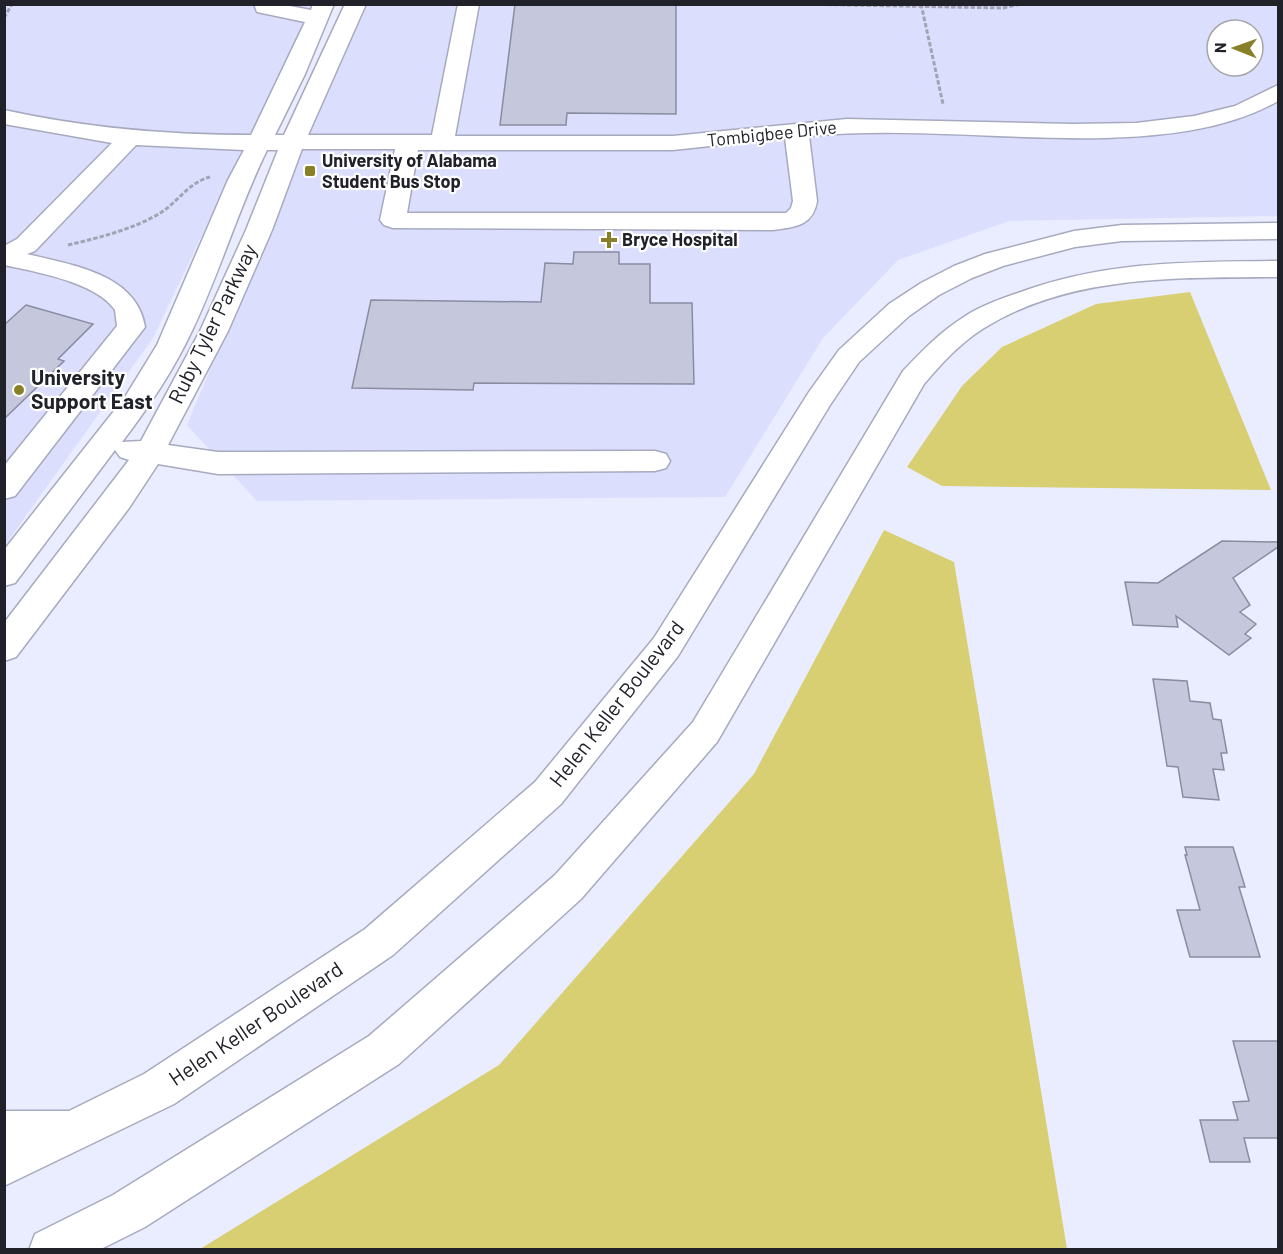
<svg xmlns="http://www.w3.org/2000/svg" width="1283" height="1254" font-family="Barlow,sans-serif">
  <rect width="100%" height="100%" fill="#eaecff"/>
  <path fill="#dbdefd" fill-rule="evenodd" d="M5,5H317L278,76L153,338L5,545Z
    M367,5H1278V216L1009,221L898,260L823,338L725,497L257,501L187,425L359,16ZM1217,30H1253V66H1217Z"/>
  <path fill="#d7cf72" d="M1190,292L1271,490L942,486L907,467L962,386L1002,347L1096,304Z
    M884,530L954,562L1067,1249H200L499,1065L754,774Z"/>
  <path fill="#c5c7dd" stroke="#8a8ca1" stroke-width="1.5" d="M515,4H676V114L567,113L566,125H500Z
    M574,252H619V264H650V303H692L694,384L474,383L473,390L352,388L371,300L541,302L545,263L573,264Z
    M26,305L93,324L58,359L64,361L4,419V325Z
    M1222,541L1278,542V547L1233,578L1250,605L1240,612L1256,624L1245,634L1251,638L1229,655L1176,616L1178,627L1133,625L1125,582L1158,583Z
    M1153,679L1187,681L1190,701L1210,703L1213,719L1221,720L1227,753H1221L1224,770L1213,769L1219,800L1183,797L1178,767L1167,766Z
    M1185,847H1233L1245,887H1239L1260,957H1190L1177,910H1200L1185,855H1187Z
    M1233,1041H1278V1138H1244L1250,1162H1210L1200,1120H1238L1233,1102L1249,1101Z"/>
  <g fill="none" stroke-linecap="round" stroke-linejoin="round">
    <defs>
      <path id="minor" d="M254,4H279L311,10L313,4H334L305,74L275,135H284L345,4H366L308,135H432L458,4H479L455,136H673L847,119L1072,124L1136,123L1194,116L1235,106L1278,85V101C1226,130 1165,136 1106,138C1007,140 907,127 809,136L817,201C813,226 795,227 773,230L393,228L384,225L380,220L395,149H302L272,230L228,331L168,445L218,452L655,451L666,454L670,461L666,468L655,471L218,474L158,464L129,508L16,657L4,661V623L129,460L120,457L115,450L15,583L4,586V550L125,397L157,345L228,180L244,150L136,145L35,251L27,254C72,265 137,274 145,327L15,496L4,499V466L117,326L115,310C96,282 36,272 4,265V246L17,239L112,143L4,124V110C86,128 167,135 251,135L305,22L257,12ZM785,138L793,201L791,208L786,213H407L418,150H673ZM267,150H278L246,230L200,331L141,441L122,442C145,412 167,380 185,345C217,283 236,213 267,150Z
        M1278,223V239L1122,241L1075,247L1003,266L972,278L939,295L909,316L859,362L830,405L678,656L561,804L393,955L174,1104L4,1186V1111H69L144,1074L365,929L535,782L654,638L809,392L839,350L889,304L921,283L954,266L985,254L1074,231L1122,225Z
        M1278,261V277C1179,278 1071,274 984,328C960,343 942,363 924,384L717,742L581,899L399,1064L145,1227L99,1250H29L35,1234L113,1195L369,1036L555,875L693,722L903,371C922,351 940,332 964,317C980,306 1000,299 1018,293C1105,261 1186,262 1278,261Z"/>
    </defs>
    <use href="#minor" stroke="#a7aabf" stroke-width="3"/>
    <path stroke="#a2a4b3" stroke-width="3" stroke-dasharray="4.5 2" stroke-linecap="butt" d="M795,4L1003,8L1021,4
      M921,4L943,104
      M4,18L12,4
      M68,245C98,238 130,230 157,215C177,204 187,183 210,177"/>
    <use href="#minor" fill="#fff" fill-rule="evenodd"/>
  </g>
  <g fill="#888027" stroke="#fff" stroke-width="2">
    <rect x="304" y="165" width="12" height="12" rx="3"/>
    <path d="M606 231h6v6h6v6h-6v6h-6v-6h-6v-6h6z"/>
    <circle cx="19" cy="390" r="6"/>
  </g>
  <g text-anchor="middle" stroke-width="4.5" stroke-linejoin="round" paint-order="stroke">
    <g font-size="18" fill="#202129" stroke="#fff">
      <text transform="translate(772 134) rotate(-6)" y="6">Tombigbee Drive</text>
    </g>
    <g font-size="18" font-weight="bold" fill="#202129" stroke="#fff" text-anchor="start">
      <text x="322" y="167">University of Alabama<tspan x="322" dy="21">Student Bus Stop</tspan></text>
      <text x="622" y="246">Bryce Hospital</text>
    </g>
    <g font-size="21" fill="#202129" stroke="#fff">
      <text transform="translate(213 324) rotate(-64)" y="7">Ruby Tyler Parkway</text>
      <text transform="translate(617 704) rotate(-52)" y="7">Helen Keller Boulevard</text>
      <text transform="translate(256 1024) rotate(-34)" y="7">Helen Keller Boulevard</text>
    </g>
    <g font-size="21" font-weight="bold" fill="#202129" stroke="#fff" text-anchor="start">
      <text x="31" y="385">University<tspan x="31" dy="24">Support East</tspan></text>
    </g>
  </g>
  <rect width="1283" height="1254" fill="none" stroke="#202129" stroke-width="12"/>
  <g transform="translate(1235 48) rotate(271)"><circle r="28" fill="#ffffff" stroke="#a6a6a9" stroke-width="1.5"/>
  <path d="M0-4.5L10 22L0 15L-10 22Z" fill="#888027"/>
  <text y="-9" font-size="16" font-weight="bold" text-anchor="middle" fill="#202129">N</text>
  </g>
</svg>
